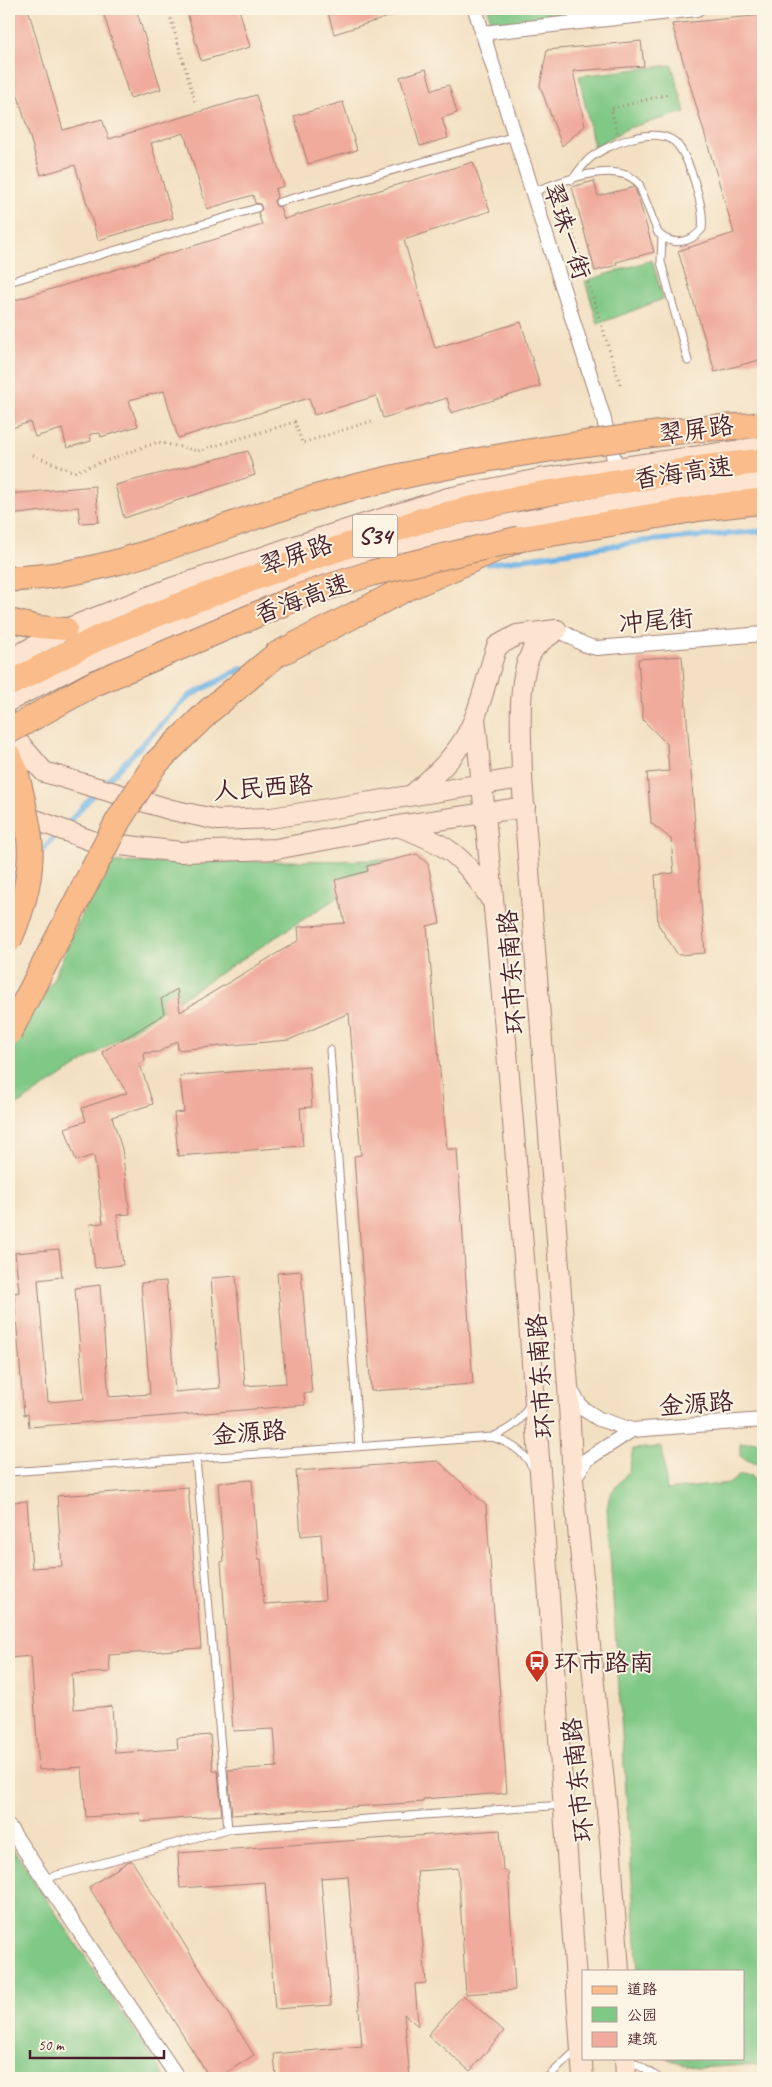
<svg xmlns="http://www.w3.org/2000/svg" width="772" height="2087" font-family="Caveat,'LXGW WenKai TC',sans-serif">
  <rect width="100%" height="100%" fill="#fcf5e5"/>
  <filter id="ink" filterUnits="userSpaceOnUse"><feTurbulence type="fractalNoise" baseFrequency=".02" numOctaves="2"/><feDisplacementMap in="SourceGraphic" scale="10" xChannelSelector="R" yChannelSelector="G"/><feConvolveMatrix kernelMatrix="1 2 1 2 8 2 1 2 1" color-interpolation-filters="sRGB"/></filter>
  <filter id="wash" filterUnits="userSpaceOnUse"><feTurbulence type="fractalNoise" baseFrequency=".0096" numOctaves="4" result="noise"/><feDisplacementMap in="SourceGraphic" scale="20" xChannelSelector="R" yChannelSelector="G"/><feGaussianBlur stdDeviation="1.12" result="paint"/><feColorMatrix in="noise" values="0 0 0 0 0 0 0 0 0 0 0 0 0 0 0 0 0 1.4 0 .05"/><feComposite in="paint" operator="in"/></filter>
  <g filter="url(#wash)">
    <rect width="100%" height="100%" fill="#f3e0c2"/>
    <path fill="#7fc885" stroke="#647458" d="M488,9H607L606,14L492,26Z
      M672,65L685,112L628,128L594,147L579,76Z
      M652,260L663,299L598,324L585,281Z
      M395,860L9,1110V1039L52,982L104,863Z
      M763,1441V1469C757,1462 748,1462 740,1456V1443Z
      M662,1447L667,1490L730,1483L740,1475L751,1476L755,1482L760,1481L763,1477V2064L696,2068L665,2058H743V1971H638L607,1509L610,1494L629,1471L633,1449Z
      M9,1843L166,2078H9Z"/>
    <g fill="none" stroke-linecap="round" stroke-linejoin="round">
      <path stroke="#6eb3e4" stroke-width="5.5" d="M488,564L645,541L763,531
        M103,785L189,696L243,668
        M65,826L96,792
        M38,855L59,832
        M9,879L22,870"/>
    </g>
    <g id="blocks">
      <path fill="#f0ab9c" d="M9,9H28L63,130L102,119L109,139L256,95L284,186L275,189L277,197L274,201L276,206L280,207L284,219L473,162L490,211L404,240L435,348L521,322L540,386L451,413L447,398L383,418L376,396L314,415L309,398L178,438L164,391L129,400L138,426L101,437L100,433L90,434L91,441L67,448L62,429L35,437L30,422L9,429V302L262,225L258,213L262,209L260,204L255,203L253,195L207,209L184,133L151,143L173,218L98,240L75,165L41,175L16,89L9,91Z
        M102,9H136L161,89L130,98Z
        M186,9H239L250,47L201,61Z
        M327,9H403L404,12L334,34Z
        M763,15V359L715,372L678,251L734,233L672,24Z
        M641,41L644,66L573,71L585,126L562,146L540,86L547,50Z
        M426,69L432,90L449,85L457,113L442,118L448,138L420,146L400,77Z
        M343,102L357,150L308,164L294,116Z
        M594,181L598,196L635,187L654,252L616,262L617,265L595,271L572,187Z
        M248,451L255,475L124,518L115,485Z
        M95,486L99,522L80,523L78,507L9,515V494Z
        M682,656L705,953L678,955L658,924L655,875L674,873L671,839L651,823L647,773L669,771L667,744L643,720L638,659Z
        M417,854L428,864L440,923L427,926L447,1149H457L473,1384L371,1391L354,1156L361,1155L349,1013L289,1040L178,1050L177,1041L159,1052L144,1053L145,1061L140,1064L153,1104L112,1117L122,1149L130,1214L117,1215L123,1265L95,1268L90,1224L103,1223L94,1155L76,1161L65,1128L86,1121L82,1108L127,1093L102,1052L164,1014L161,999L177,989L180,1012L299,940L298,927L345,923L335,880L368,871L367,866Z
        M309,1066L312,1107L300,1108L303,1146L178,1156L174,1113L184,1112L180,1076Z
        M59,1249L62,1277L38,1280L48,1402L84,1399L75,1288L100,1285L109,1397L150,1394L141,1283L166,1281L175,1392L220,1388L211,1278L236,1276L245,1386L286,1383L277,1273L301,1271L312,1393H304L305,1405L29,1427L28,1414L24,1415L14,1293L19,1292L15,1253Z
        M438,1461L486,1505L507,1793L423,1799V1802L232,1815L228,1770L277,1767L274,1729L233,1731L221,1562L224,1561L218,1483L252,1480L258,1559H261L264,1604L325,1600L321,1534L301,1536L296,1471Z
        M188,1487L201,1648L109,1655L110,1672L72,1674L74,1709L112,1706L115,1753L178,1749L177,1738L210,1735L213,1771H218L222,1815L141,1822L140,1813L86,1817L82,1767L39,1770L31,1656L9,1658V1502L27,1501L32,1568L62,1566L57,1496Z
        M500,1830L503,1871H508L515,1990L466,1994L458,1868L417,1871L426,1983L415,1984L418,2026L404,2014L410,2078H276L274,2054L362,2046L348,1876L321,1878L331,2005L275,2009L265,1882L180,1888L178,1853Z
        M129,1861H132L254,2055L218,2078H210L89,1887Z
        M463,1995L504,2031L470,2071L428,2035Z"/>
    </g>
  </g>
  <g filter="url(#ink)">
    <use href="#blocks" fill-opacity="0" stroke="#9e8076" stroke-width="1"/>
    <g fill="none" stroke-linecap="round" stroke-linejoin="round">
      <defs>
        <path id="lane" d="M533,192C559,182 617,158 639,184L658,233C671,246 690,244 702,229C704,214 699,198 695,183C691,170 685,152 675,142C655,125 607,144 589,159C583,165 577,173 572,180
          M279,202L515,136
          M662,237L661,262L688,361
          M9,282L257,208
          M330,1050L359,1446
          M529,1404C523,1421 509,1430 492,1437C510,1443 524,1451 533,1468
          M9,1472L492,1437
          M228,1829L563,1805
          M43,1879L228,1829L196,1458
          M628,2059L659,2078
          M547,2078L577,2050"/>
        <path id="street" d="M475,9L603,416L616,467
          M482,33L697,9
          M557,630C573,635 577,645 597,648L763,634
          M570,1389L582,1408L599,1419L632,1430L763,1420
          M573,1480L586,1460L632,1430
          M9,1827L178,2078"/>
        <path id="secondary" d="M557,630C549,636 538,642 533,650C515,678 522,744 522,778L568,1386L573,1480L610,1841L619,1971
          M9,660L66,629L169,589L295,546L448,498L539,479L763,447
          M9,701L82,663L215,609L391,550L514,523L631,501L763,481
          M475,718C523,1170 550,1625 583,2078
          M9,721L19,743L44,772L172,810L218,820L271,818L522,778
          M412,795C438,773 463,750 475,717C484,694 489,669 497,646L517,635L556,630
          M9,810L95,842L180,852L276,849L398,826L525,807
          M400,827C445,843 464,856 490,898
          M625,2058L626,2078"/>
        <path id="primary" d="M9,620L39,627L66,629"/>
        <path id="highway" d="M696,429L763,425
          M276,655L405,589L519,539L702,508L763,501
          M9,684L100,637L173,608L270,572L423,520L523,497L702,468L763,461
          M9,757L16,773"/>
      </defs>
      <use href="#lane" stroke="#9e8076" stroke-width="9"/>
      <use href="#street" stroke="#9e8076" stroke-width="16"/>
      <use href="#secondary" stroke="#9e8076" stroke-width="22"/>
      <use href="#primary" stroke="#9e8076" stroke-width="24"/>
      <use href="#highway" stroke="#9e8076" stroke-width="27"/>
      <path stroke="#9e8076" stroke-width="3" stroke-dasharray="1 4" stroke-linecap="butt" d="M168,9L196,105
        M617,132L611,109L668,94
        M560,192L621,387
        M33,455L74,472L158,442L198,451L295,422L302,443L372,421"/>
      <use href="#lane" stroke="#fff" stroke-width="7"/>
      <use href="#street" stroke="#fff" stroke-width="14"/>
      <use href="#secondary" stroke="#fde4d0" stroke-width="20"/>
      <use href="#primary" stroke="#f9bc8a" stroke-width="22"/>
      <use href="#highway" stroke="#f9bc8a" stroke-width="25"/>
      <defs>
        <path id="highway-bridge" d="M9,579C122,576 224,521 332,493C452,461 573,444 696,429
          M9,731L93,684L298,597L372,573L519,539
          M9,940C23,909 34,869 29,834C26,814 21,793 16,773
          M9,1033L118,821L155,764L210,710L276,655"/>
      </defs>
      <use href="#highway-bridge" stroke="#9e8076" stroke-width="27" stroke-linecap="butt"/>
      <use href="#highway-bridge" stroke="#f9bc8a" stroke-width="25"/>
    </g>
  </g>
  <defs>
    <symbol id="bus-pin" viewBox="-11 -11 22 30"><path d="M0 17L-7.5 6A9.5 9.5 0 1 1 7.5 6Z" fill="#c8321e" stroke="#fcf5e5"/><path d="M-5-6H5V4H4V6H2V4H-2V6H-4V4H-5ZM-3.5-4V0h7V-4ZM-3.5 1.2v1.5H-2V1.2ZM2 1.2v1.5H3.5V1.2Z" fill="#fff"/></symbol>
  </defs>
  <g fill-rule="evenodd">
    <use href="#bus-pin" x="523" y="1648" width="28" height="38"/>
  </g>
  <g text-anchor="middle" stroke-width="4" stroke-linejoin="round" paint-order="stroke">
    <rect fill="#fcf5e5" stroke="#7f5f63" stroke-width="1" x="352.5" y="514.5" width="45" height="43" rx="4"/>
    <g font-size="24" font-weight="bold" fill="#4a1f2b">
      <text x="375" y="544">S34</text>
    </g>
    <g font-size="25" fill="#4a1f2b" stroke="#fcf5e5">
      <text transform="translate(568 231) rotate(72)" y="9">翠珠一街</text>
      <text transform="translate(696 429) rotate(-8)" y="9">翠屏路</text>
      <text transform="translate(683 472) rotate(-8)" y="9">香海高速</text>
      <text transform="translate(296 554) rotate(-19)" y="9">翠屏路</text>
      <text transform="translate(302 598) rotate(-20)" y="9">香海高速</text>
      <text transform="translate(656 620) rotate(-5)" y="9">冲尾街</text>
      <text transform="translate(263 787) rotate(-4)" y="9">人民西路</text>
      <text transform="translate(511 972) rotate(-94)" y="9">环市东南路</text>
      <text transform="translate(540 1376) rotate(-94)" y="9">环市东南路</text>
      <text transform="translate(696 1403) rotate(-4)" y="9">金源路</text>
      <text transform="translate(249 1432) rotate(-4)" y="9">金源路</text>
      <text transform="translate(577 1780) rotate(-96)" y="9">环市东南路</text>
    </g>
    <g font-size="25" fill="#4a1f2b" stroke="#fcf5e5" text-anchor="start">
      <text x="554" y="1671">环市路南</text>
    </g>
  </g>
  <rect width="772" height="2087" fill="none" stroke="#fcf5e5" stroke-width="30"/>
  <rect x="582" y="1970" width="162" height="90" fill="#fcf5e5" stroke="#b59f9b"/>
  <rect x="592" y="1986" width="25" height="8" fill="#f9bc8a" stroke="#b59f9b"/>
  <text x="627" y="1994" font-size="15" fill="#4a1f2b">道路</text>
  <rect x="592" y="2007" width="25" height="15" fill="#7fc885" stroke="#b59f9b"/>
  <text x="627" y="2020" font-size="15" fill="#4a1f2b">公园</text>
  <rect x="592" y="2032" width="25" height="15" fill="#f0ab9c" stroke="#b59f9b"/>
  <text x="627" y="2044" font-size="15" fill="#4a1f2b">建筑</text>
  <path d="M30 2050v8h134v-8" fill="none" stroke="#4a1f2b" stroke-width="2.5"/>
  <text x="38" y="2050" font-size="15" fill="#4a1f2b" stroke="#fcf5e5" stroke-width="4" paint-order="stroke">50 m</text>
</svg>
